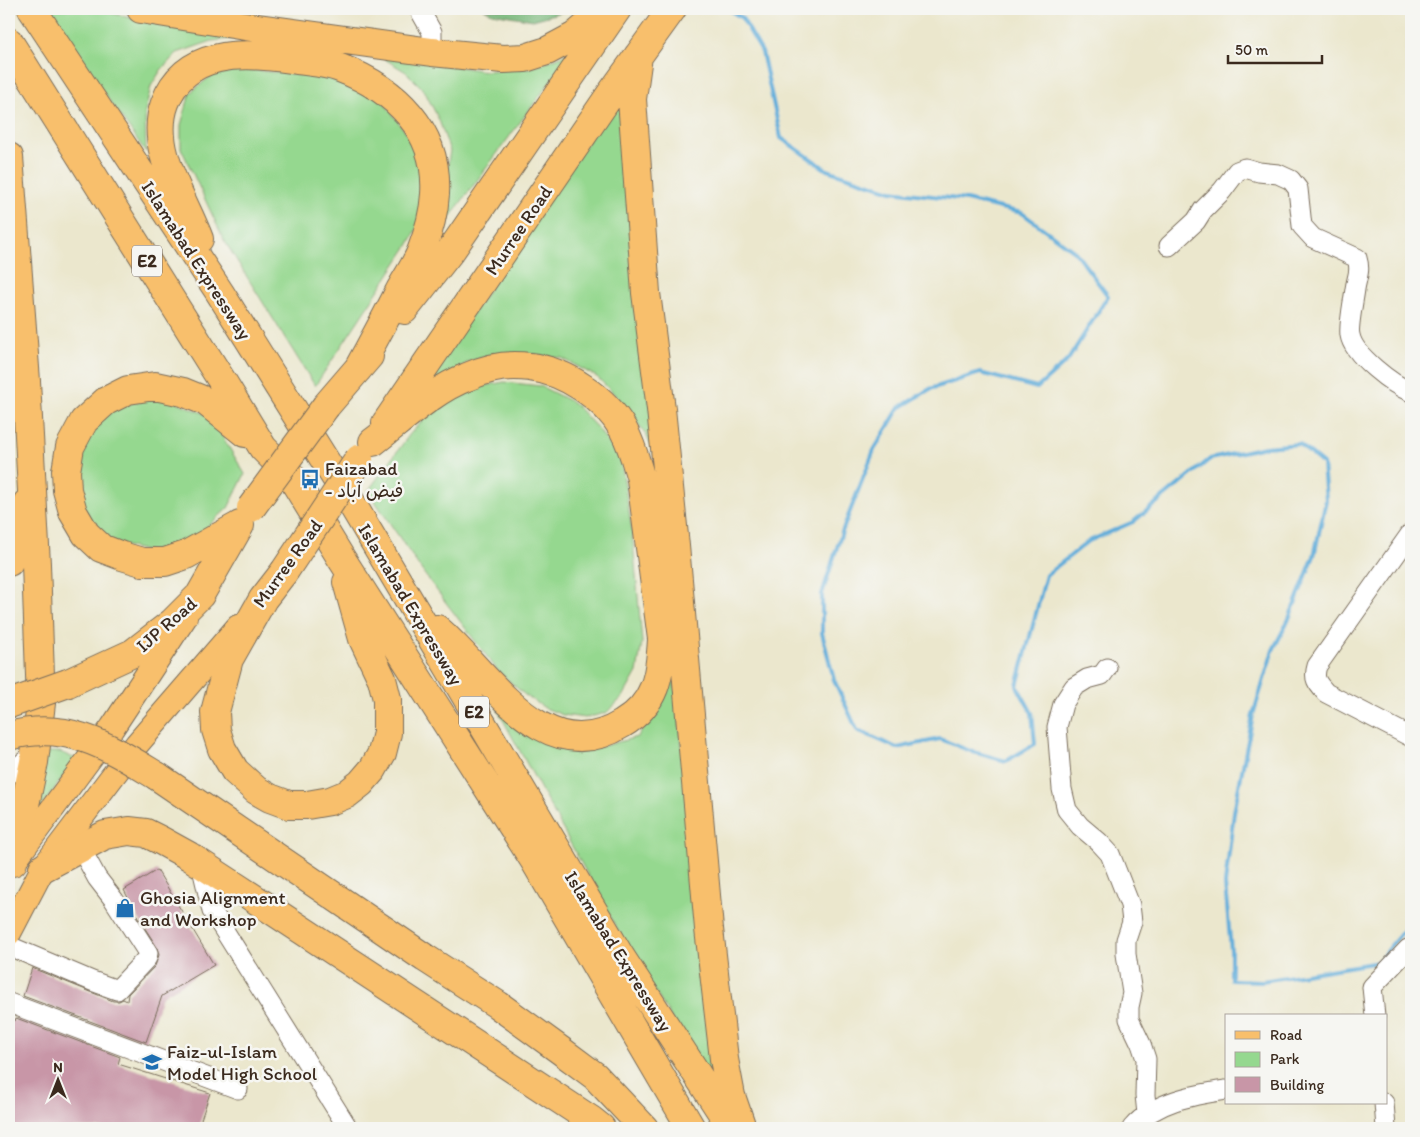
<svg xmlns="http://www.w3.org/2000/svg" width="1420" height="1137" font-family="Itim,'Playpen Sans Arabic',sans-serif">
  <rect width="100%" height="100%" fill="#f6f6f2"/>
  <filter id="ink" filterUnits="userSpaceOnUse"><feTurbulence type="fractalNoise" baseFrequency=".02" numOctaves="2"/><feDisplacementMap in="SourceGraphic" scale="10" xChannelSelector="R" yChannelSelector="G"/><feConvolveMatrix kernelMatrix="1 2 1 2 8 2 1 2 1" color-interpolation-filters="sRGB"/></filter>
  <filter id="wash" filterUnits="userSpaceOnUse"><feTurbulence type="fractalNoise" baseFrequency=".0096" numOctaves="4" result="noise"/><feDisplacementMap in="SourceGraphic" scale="20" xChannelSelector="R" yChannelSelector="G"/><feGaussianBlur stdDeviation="1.12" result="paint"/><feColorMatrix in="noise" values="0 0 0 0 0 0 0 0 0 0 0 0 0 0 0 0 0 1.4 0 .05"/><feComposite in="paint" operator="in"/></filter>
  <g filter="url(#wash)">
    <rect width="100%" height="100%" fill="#ebe7cd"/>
    <path fill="#95d88f" stroke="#688156" d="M44,9H95L143,21L248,37L212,41L177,53L161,70L151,86L145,112L146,152Z
      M572,52L436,236L450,151L439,120L424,90L406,72L378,55L486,71L530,68Z
      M242,69L321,77L353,85L383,101L423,156V217L409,244L315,386L224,240L181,148V125L190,93L211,76Z
      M623,89L654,454L646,435L620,400L597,377L562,358L532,354H495L470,361L420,392Z
      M504,382L540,386L574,403L599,430L621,461L632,530L642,642L637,672L623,697L606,713L585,718L563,715L545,708L525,695L498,671L425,575L368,491L410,434L436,406L468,389Z
      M160,395L210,416L245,474L228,508L186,546L159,554L106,541L77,501L76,451L106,410Z
      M673,667L722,1100L626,945L497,709L538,741L566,750L600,747L637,737L660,708Z
      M47,752H60L76,759L34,817Z"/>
    <path fill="#78b87a" stroke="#5a714c" d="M484,9H573L533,20L492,13Z"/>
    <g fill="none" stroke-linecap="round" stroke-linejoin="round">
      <path stroke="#62adda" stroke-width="4" d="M728,9L742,18L762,52L781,138L827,170L891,191L966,200L1022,213L1075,252L1108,296L1068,360L1037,388L980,373L930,389L899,408L874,450L842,532L822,594V633L834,680L857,730L897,748L940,739L973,752L1006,761L1035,744L1032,713L1017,686L1046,575L1089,541L1133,522L1210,459L1265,447L1299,444L1323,464L1326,500L1314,556L1288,621L1273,650L1253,715L1234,812L1225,884L1231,950V980L1262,981L1379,962L1387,950L1411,922"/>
    </g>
    <g id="blocks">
      <path fill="#c896a7" d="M157,870L214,965L162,996L146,1042L23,996L32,968L113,1001H119L123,999L127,1001L128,994L155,966L159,955L157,947L139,919L124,890Z
        M9,1018L15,1021L16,1018L120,1057L118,1064L210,1093L198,1128H9Z"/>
    </g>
  </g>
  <g filter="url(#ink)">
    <use href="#blocks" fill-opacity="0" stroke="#796c5b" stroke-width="1"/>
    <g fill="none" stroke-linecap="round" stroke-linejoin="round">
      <defs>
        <path id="minor" d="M419,9L432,32V52
          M1169,246L1196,221L1203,210L1222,191L1237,171L1245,168L1259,172L1278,174L1291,180L1298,189L1302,226L1313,238L1357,258C1361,271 1357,276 1355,289C1354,298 1348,327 1350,335C1353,355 1393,385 1411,392
          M1411,533L1317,666C1313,679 1317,683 1326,693L1411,737
          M1107,668L1102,675L1087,679L1074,687L1063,704L1057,727L1062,789L1067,810L1080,826L1099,842L1110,854L1130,905L1132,922L1126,940V954L1132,993L1129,1007V1019L1141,1044L1146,1059L1145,1095L1147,1114
          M9,774L35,753
          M201,864L212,911L348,1128
          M9,946L92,981L117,990L147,958L148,953L114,900L97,878L80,847
          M9,1003L238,1089
          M1375,1016L1372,987L1408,949L1411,948
          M1384,1103L1386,1128
          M1132,1128C1155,1101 1193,1095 1226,1090"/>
        <path id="major" d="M13,862L112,728L185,617
          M9,933L43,868L137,744L238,627"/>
        <path id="highway" d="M32,9L220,293L346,494L620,956L732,1128
          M141,9L251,27L432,52L503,59L525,58L547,51L575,36L602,13
          M9,42L224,384L263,448L291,476L341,558L534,860L691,1128
          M638,56L632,99L646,293L661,409L675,546L709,929L724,1059L731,1096L741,1125
          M9,157L26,381L36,564L41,703L34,762L13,862
          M199,239C184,198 148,149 165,103C185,49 244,52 291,59C307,62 325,62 340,68C395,89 439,130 435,194C434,213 428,234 421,252C415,266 406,279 399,292C386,318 372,343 358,369
          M404,310L452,249L617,9
          M326,406L369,356
          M386,423L610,95L672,9
          M373,442C402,420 433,390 467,377C486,368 509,364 530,367C566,371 605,398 623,429C632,445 636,462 641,479L662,639C660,675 656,704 622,724C543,773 488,672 437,629
          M240,525L186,555L165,562H142L122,556L101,548L86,534L73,512L67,490L66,471L70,447L84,421L106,401L128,390L155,386L183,392L205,401L245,433
          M9,562L27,503
          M284,572L263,599L229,659L215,712L216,730L222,749L235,771L256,790L270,798L289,805H307L330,801L347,794L361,783L373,769L382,753L387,733V699L382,679L363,639L347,582
          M68,683L133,653L173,622L200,595L240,525
          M157,776L425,958L498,1005L560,1050L595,1076L644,1128
          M43,868L105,835L129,831L146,833L160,840L189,856L235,886L591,1120L601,1128"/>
      </defs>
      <use href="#minor" stroke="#796c5b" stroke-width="21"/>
      <use href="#major" stroke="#796c5b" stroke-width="26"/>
      <use href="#highway" stroke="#796c5b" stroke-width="30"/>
      <use href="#minor" stroke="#fff" stroke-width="19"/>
      <use href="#major" stroke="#f8bf6c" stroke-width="24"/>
      <use href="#highway" stroke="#f8bf6c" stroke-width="28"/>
      <defs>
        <path id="highway-bridge" d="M251,508L326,406
          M284,572L359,459
          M9,704L68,683
          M9,736C69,720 109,747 157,776"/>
      </defs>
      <use href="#highway-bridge" stroke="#796c5b" stroke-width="30" stroke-linecap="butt"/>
      <use href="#highway-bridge" stroke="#f8bf6c" stroke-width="28"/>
    </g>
  </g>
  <defs>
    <symbol id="bus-bare" viewBox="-9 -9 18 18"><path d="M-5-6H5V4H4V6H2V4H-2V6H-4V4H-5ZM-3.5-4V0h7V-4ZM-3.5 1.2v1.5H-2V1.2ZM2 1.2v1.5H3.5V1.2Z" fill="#1f6fb2" stroke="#f6f6f2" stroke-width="2.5" paint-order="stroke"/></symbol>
    <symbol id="shop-bare" viewBox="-9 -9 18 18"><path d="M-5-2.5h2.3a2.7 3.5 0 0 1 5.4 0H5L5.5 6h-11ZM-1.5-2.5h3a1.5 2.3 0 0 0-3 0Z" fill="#1f6fb2" stroke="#f6f6f2" stroke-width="2.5" paint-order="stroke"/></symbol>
    <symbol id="school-bare" viewBox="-9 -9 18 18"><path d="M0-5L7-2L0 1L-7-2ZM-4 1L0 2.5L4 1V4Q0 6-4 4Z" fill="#1f6fb2" stroke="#f6f6f2" stroke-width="2.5" paint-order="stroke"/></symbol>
  </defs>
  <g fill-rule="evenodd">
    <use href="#bus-bare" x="296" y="465" width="28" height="28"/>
    <use href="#shop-bare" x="111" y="894" width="28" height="28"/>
    <use href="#school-bare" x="138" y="1048" width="28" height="28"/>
  </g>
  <g text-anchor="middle" stroke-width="5" stroke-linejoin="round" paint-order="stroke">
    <g fill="#f6f6f2" stroke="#73675e" stroke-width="1">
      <rect x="132" y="245.5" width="30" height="31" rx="4"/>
      <rect x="459" y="696.5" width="30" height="31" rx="4"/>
    </g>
    <g font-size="18" font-weight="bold" fill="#3b2a1e">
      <text x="147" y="267">E2</text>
      <text x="474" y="718">E2</text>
    </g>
    <g font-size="19" fill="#3b2a1e" stroke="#f6f6f2">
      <text transform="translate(518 230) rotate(-56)" y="7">Murree Road</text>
      <text transform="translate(197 260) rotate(57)" y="7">Islamabad Expressway</text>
      <text transform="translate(287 563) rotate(-54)" y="7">Murree Road</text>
      <text transform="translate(411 604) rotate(59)" y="7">Islamabad Expressway</text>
      <text transform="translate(166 624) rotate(-41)" y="7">IJP Road</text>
      <text transform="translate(619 951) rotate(58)" y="7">Islamabad Expressway</text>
    </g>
    <g font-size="19" fill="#3b2a1e" stroke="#f6f6f2" text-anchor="start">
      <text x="325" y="475">Faizabad<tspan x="325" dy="22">- فیض آباد</tspan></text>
      <text x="140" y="904">Ghosia Alignment<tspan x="140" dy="22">and Workshop</tspan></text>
      <text x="167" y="1058">Faiz-ul-Islam<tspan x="167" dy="22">Model High School</tspan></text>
    </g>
  </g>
  <rect width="1420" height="1137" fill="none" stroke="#f6f6f2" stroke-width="30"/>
  <rect x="1225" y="1014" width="162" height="90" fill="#f6f6f2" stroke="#aba49d"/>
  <rect x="1235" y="1031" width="25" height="8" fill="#f8bf6c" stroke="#aba49d"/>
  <text x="1270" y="1040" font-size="15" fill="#3b2a1e">Road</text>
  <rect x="1235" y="1052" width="25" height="15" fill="#95d88f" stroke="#aba49d"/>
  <text x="1270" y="1064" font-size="15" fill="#3b2a1e">Park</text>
  <rect x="1235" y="1077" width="25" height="15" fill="#c896a7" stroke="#aba49d"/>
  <text x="1270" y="1090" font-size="15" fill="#3b2a1e">Building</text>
  <g transform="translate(58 1080)" stroke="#f6f6f2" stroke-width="4" paint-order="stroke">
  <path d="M0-4L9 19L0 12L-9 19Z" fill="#3b2a1e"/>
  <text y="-8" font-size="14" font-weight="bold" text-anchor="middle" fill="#3b2a1e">N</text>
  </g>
  <path d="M1228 55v8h94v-8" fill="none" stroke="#3b2a1e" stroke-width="2.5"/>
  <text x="1235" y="55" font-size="15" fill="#3b2a1e" stroke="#f6f6f2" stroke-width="4" paint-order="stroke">50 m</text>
</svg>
